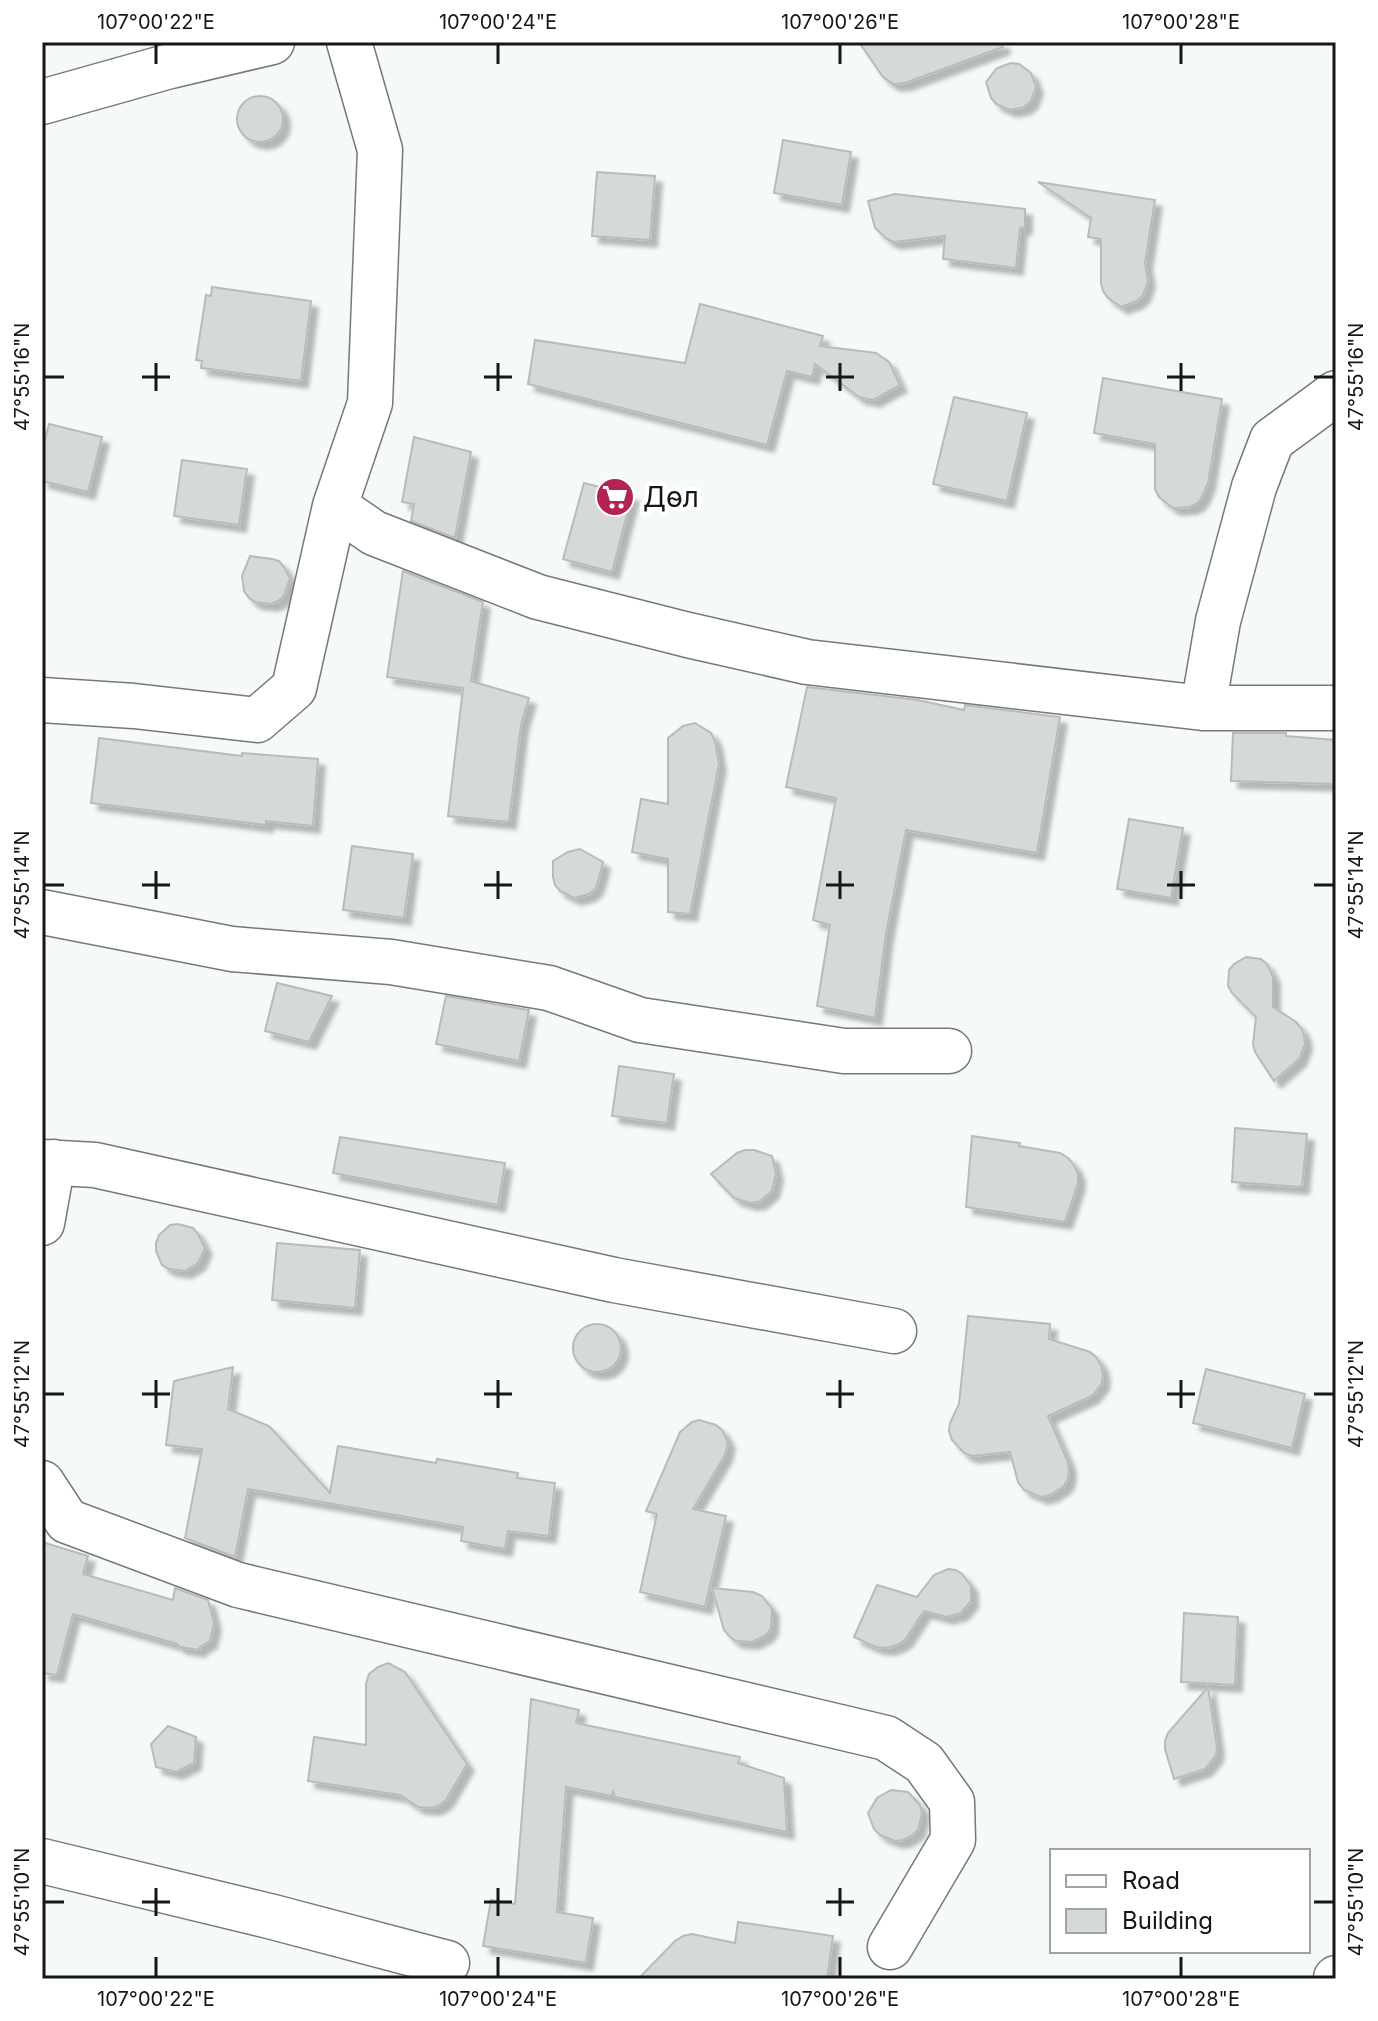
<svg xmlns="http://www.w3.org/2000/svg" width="1378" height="2021" font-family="Inter,sans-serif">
  <defs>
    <filter id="shadow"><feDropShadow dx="7" dy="7" stdDeviation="2" flood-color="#0004"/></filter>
  </defs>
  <rect width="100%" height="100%" fill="#f5faf7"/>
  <path fill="#d5dad8" stroke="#b7bcb9" stroke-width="2" filter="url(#shadow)" d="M859,42H1002L1003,47L905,83L893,84L883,77Z
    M1011,63L1019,64L1031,73L1036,87L1031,101L1024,107L1010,110L996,104L991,98L986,82L997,68Z
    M237 119a23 23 0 1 1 46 0a23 23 0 1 1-46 0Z
    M783,140L851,152L842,205L774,193Z
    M597,172L655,176L650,240L592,236Z
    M1038,182L1155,200L1145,263L1148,281L1143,295L1137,301L1121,307L1108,298L1103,291L1101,283V239L1088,237L1091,218Z
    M895,194L1025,209V227L1020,228L1016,268L943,259L945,236L894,242L887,239L875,228L868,201Z
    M212,287L311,301L301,381L201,368L202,361L196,360L206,295L211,296Z
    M700,304L823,336L820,346L876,353L889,362L900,385L873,400L859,397L815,364L812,377L787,371L767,445L528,384L535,340L685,363Z
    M1103,378L1222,399L1208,483L1203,495L1198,503L1190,507L1173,508L1159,497L1155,489V444L1094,433Z
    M954,397L1027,413L1007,501L933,484Z
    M49,424L102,437L88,492L42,481V450Z
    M414,437L471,452L455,538L411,521L414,504L402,502Z
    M182,460L247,469L239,525L174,516Z
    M584,483L632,495L612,572L563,559Z
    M250,556L272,559L279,561L284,567L290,578L284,596L278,601L271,604L255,602L249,598L244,591L242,576Z
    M403,571L483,602L471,681L529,698L521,725L509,822L448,816L463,688L387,677Z
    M807,687L918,700L964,710L965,705L1060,717L1037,853L906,830L886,934L875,1018L817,1006L830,925L813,920L836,798L786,787Z
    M695,723L711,733L715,741L719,764L690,914L668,912V859L632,852L641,799L668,804V738L683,726Z
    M1233,733H1286V736L1336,740V784L1231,781Z
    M99,738L242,756V753L318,759L313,826L266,821V825L91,803Z
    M1129,819L1183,828L1171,898L1117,889Z
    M352,846L413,854L404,918L343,910Z
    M580,849L603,862L598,882L595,889L589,894L574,898L560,891L555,885L553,877V861L568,852Z
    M1246,957L1261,959L1267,964L1273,977V1007L1296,1022L1301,1028L1304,1035L1305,1044L1299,1059L1274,1081L1255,1052L1253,1044L1256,1017L1232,993L1228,986L1229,970L1234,964Z
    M277,983L332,996L309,1042L265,1031Z
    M446,996L529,1010L519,1061L436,1044Z
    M619,1066L674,1074L667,1123L612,1116Z
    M1235,1128L1307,1134L1302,1187L1232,1182Z
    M972,1136L1020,1143L1019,1146L1060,1153L1068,1158L1074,1165L1078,1174V1183L1065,1222L966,1207Z
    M340,1137L505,1163L498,1205L333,1173Z
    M745,1150H754L772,1156L776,1174L772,1191L759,1202L750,1203L734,1198L711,1174L737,1153Z
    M178,1224L193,1228L198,1234L205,1248L198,1263L185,1271L169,1269L162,1265L156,1251V1243L159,1235L170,1225Z
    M277,1243L360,1250L355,1308L272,1300Z
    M968,1316L1050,1324L1049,1339L1090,1352L1096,1357L1101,1365L1103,1374L1102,1383L1092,1396L1048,1416L1068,1462L1069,1470L1068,1479L1064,1486L1050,1495L1041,1497L1024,1490L1018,1482L1010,1452L972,1456L964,1453L952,1440L949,1431L950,1423L959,1404Z
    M573 1348a24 24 0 1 1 48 0a24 24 0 1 1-48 0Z
    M233,1367L228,1409L269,1426L330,1493L338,1446L436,1463L437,1459L518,1473L517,1478L555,1483L549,1536L508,1531L505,1549L461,1541L463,1527L248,1489L235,1557L185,1538L202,1449L166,1445L174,1381Z
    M1206,1369L1305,1394L1292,1448L1193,1423Z
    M699,1420L716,1425L722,1430L728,1442L725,1455L693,1509L726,1516L705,1607L640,1592L657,1514L646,1511L680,1432L692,1422Z
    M42,1542L88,1556L83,1574L173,1600L175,1588L208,1600L214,1623L210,1641L200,1647L199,1650L180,1647L177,1644L73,1614L57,1675L42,1673Z
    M948,1569L956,1570L962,1574L971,1586V1601L961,1613L946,1617L924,1611L905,1640L897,1645L887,1648L876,1647L854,1637L877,1585L917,1597L934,1575Z
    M712,1588L753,1592L762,1596L772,1609L771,1628L766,1635L752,1642L736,1641L729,1636L724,1630Z
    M1184,1613L1238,1617L1235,1685L1181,1682Z
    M388,1663L405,1672L467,1764L446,1800L440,1805L433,1808L418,1807L400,1795L308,1781L314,1737L366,1745V1684L369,1674L378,1667Z
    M1208,1687L1217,1747L1216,1755L1205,1769L1174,1779L1165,1749V1741L1168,1733Z
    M531,1699L579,1710L576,1723L740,1757L738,1763L784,1778L787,1832L615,1797L613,1792L612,1796L566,1787L557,1912L593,1918L586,1963L483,1946L491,1900L515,1904Z
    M168,1726L196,1737L194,1763L176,1772L156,1767L151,1744Z
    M891,1790L908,1792L920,1805L922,1813L918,1830L911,1836L903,1840L895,1841L880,1835L874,1829L868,1813L877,1798Z
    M738,1922L833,1936L827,1979H638L675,1941L683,1936L692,1934L735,1943Z"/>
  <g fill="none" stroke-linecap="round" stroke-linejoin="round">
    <defs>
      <path id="minor" d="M42,102L170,66L272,42
        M335,506L374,533L538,597L688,635L807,662L1203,708H1336
        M42,700L134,706L257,720L294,688L335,506L370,403L380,150L349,42
        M1203,708L1218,621L1254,487L1272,440L1336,393
        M42,912L232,949L391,962L549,988L640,1020L844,1051H949
        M42,1162L95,1165L614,1280L894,1331
        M42,1223L53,1162
        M42,1483L67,1521L238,1585L886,1738L924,1763L952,1802L953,1840L890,1947
        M42,1861L273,1917L447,1963"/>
      <path id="tertiary" d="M1336,1979V1978"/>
    </defs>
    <use href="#minor" stroke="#757977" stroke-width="47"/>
    <use href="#tertiary" stroke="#757977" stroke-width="47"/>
    <use href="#minor" stroke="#fff" stroke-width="44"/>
    <use href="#tertiary" stroke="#fff" stroke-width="44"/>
  </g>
  <path fill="none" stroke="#151716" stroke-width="3" d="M156,44V64M498,44V64M840,44V64M1181,44V64M156,363V391M498,363V391M840,363V391M1181,363V391M44,377H64M142,377H170M484,377H512M826,377H854M1167,377H1195M1314,377H1334M156,871V899M498,871V899M840,871V899M1181,871V899M44,885H64M142,885H170M484,885H512M826,885H854M1167,885H1195M1314,885H1334M156,1380V1408M498,1380V1408M840,1380V1408M1181,1380V1408M44,1394H64M142,1394H170M484,1394H512M826,1394H854M1167,1394H1195M1314,1394H1334M156,1888V1916M498,1888V1916M840,1888V1916M44,1902H64M142,1902H170M484,1902H512M826,1902H854M1314,1902H1334M156,1957V1977M498,1957V1977M840,1957V1977M1181,1957V1977"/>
  <defs>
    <symbol id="supermarket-disc" viewBox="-11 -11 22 22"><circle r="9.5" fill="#b32455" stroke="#fff"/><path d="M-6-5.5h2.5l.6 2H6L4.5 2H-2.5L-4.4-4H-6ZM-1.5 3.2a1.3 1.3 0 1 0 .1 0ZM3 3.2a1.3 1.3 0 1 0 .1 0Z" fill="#fff"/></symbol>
  </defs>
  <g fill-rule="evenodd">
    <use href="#supermarket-disc" x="593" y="475" width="44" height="44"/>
  </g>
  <g text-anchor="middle" stroke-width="8" stroke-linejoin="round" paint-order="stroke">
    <g font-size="28" fill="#151716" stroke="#fff" text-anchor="start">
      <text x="643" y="507">Дөл</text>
    </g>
  </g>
  <rect width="1378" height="2021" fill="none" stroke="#ffffff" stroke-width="88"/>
  <rect x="1050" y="1849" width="260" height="104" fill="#ffffff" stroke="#a1a2a2" stroke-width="2"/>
  <rect x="1066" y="1875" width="40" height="12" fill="#ffffff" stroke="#a1a2a2" stroke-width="2"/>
  <text x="1122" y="1889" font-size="24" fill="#151716">Road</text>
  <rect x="1066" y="1909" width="40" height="24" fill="#d5dad8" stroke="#a1a2a2" stroke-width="2"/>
  <text x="1122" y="1929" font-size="24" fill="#151716">Building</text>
  <rect x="44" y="44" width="1290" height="1933" fill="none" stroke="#151716" stroke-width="3"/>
  <g font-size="20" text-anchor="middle" fill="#151716">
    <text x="156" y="29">107°00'22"E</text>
    <text x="498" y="29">107°00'24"E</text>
    <text x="840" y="29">107°00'26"E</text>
    <text x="1181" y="29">107°00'28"E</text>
    <text transform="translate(22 377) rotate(-90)" y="7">47°55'16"N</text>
    <text transform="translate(1356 377) rotate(-90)" y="7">47°55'16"N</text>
    <text transform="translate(22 885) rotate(-90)" y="7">47°55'14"N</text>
    <text transform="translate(1356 885) rotate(-90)" y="7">47°55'14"N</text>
    <text transform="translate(22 1394) rotate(-90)" y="7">47°55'12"N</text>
    <text transform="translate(1356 1394) rotate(-90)" y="7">47°55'12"N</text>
    <text transform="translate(22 1902) rotate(-90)" y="7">47°55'10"N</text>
    <text transform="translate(1356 1902) rotate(-90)" y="7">47°55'10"N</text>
    <text x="156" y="2006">107°00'22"E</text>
    <text x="498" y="2006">107°00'24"E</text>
    <text x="840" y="2006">107°00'26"E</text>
    <text x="1181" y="2006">107°00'28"E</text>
  </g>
</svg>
